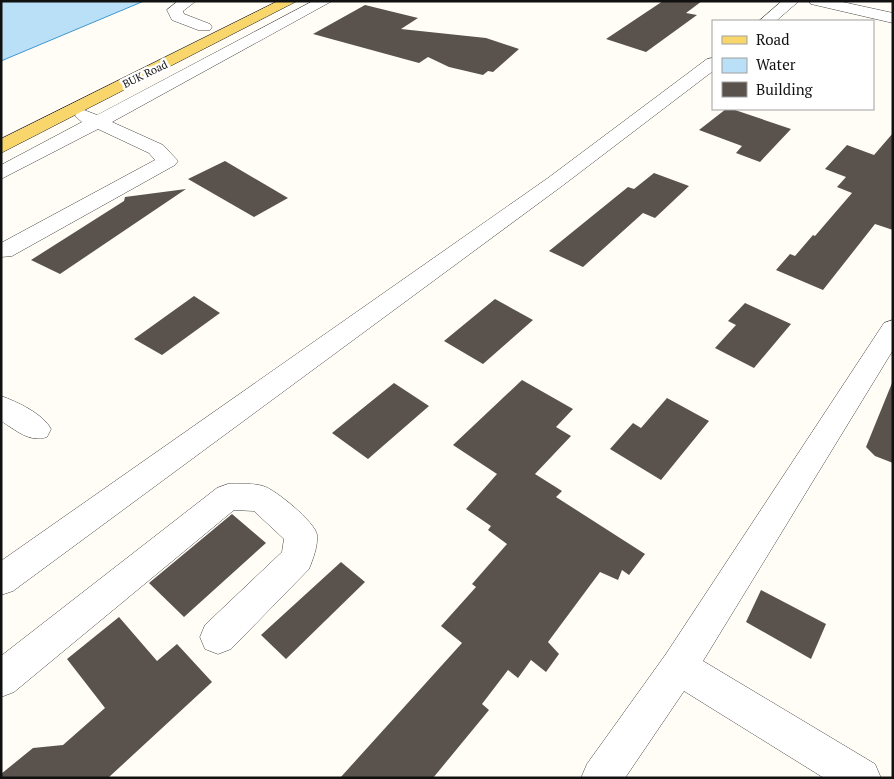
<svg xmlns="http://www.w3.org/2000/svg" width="894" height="779" font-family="'PT Serif',serif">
  <rect width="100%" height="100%" fill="#fffdf5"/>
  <path fill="#b9e0f7" stroke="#3f96cf" d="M1,1H144L1,61Z"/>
  <path fill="#5a524d" d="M663,1H702L686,13L697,15L646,52L606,39Z
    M365,5L418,18L401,29L486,38L519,49L493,72L488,71L483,75L449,67L428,57L419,63L313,34Z
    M726,109H732L791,129L760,162L736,153L742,146L699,130Z
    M893,133V230L875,224L823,290L776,270L790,254L795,256L813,235L815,236L852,193L837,187L846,177L825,169L847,145L874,155Z
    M225,161L288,198L254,217L188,179Z
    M654,173L689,186L655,218L643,213L583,267L549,251L628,187L634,189Z
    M186,189L60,274L31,260L124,201L125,197Z
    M194,296L220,313L162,355L134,339Z
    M495,299L533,320L483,364L444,341Z
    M745,303L791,324L754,368L715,348L736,325L728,321Z
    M522,380L573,409L556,427L571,436L535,474L562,491L556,497L645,554L629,575L622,570L618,580L600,572L548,642L559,654L546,672L531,660L518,678L508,670L482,704L489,710L433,778H340L462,643L441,626L476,587L472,584L507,544L488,530L491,526L466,509L497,474L453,445Z
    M394,383L429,406L368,459L332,433Z
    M892,383L893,384V463L875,456L866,447Z
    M667,398L709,421L661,480L610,449L633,423L641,428Z
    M232,514L266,543L184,617L149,583Z
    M341,562L365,582L286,659L261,635Z
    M761,590L826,624L811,659L746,622Z
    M119,617L157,661L177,644L212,682L108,778H1V774L33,748L63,745L105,708L67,659Z"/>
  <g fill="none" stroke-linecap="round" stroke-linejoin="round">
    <defs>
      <path id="minor" d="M178,1H196L183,11L184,14L210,24L212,27L210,30H198L172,20L167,10Z
        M313,1H332L112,122L163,145L178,161L175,165L12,256L1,257V243L155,160L149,153L98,129L1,179V165L82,122L75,116L77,112L84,110L97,115Z
        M782,1H799L776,21H759Z
        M809,1H838L893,13V23L811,4Z
        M713,58V71L562,186L13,591L1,595V561L548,178L707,59Z
        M893,320V350L703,661L875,764L881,778H824L684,691L625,778H581L587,764L666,654L884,323Z
        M1,396C18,402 43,414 51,429L47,437C29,443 16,430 1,421Z
        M228,484C239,484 253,483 263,486C275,489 316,523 317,535C318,546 313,559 309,569L231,649L218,654L205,649L200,637L205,625L282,552L284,539L254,511L234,510L14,692L1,697V656L217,488Z"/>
      <path id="major" d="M278,1H297L1,153V139Z"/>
    </defs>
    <use href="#minor" stroke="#444" stroke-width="1"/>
    <use href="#major" stroke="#222" stroke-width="1"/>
    <use href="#minor" fill="#fff" fill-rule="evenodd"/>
    <use href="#major" fill="#f9d66b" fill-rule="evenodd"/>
  </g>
  <g text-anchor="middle" stroke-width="5" stroke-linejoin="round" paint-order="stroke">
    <g font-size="11" fill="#111" stroke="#fff">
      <text transform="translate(145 74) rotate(-26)" y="4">BUK Road</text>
    </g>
  </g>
  <rect width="894" height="779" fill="none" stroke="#111111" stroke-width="5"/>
  <rect x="712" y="20" width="162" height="90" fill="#ffffff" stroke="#a0a0a0"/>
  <rect x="722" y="36" width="25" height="8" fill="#f9d66b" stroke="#a0a0a0"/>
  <text x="756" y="45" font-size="15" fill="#111111">Road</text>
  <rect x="722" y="58" width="25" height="15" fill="#b9e0f7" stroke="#a0a0a0"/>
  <text x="756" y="70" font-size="15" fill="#111111">Water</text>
  <rect x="722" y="82" width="25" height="15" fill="#5a524d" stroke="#a0a0a0"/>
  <text x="756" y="95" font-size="15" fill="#111111">Building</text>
</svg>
